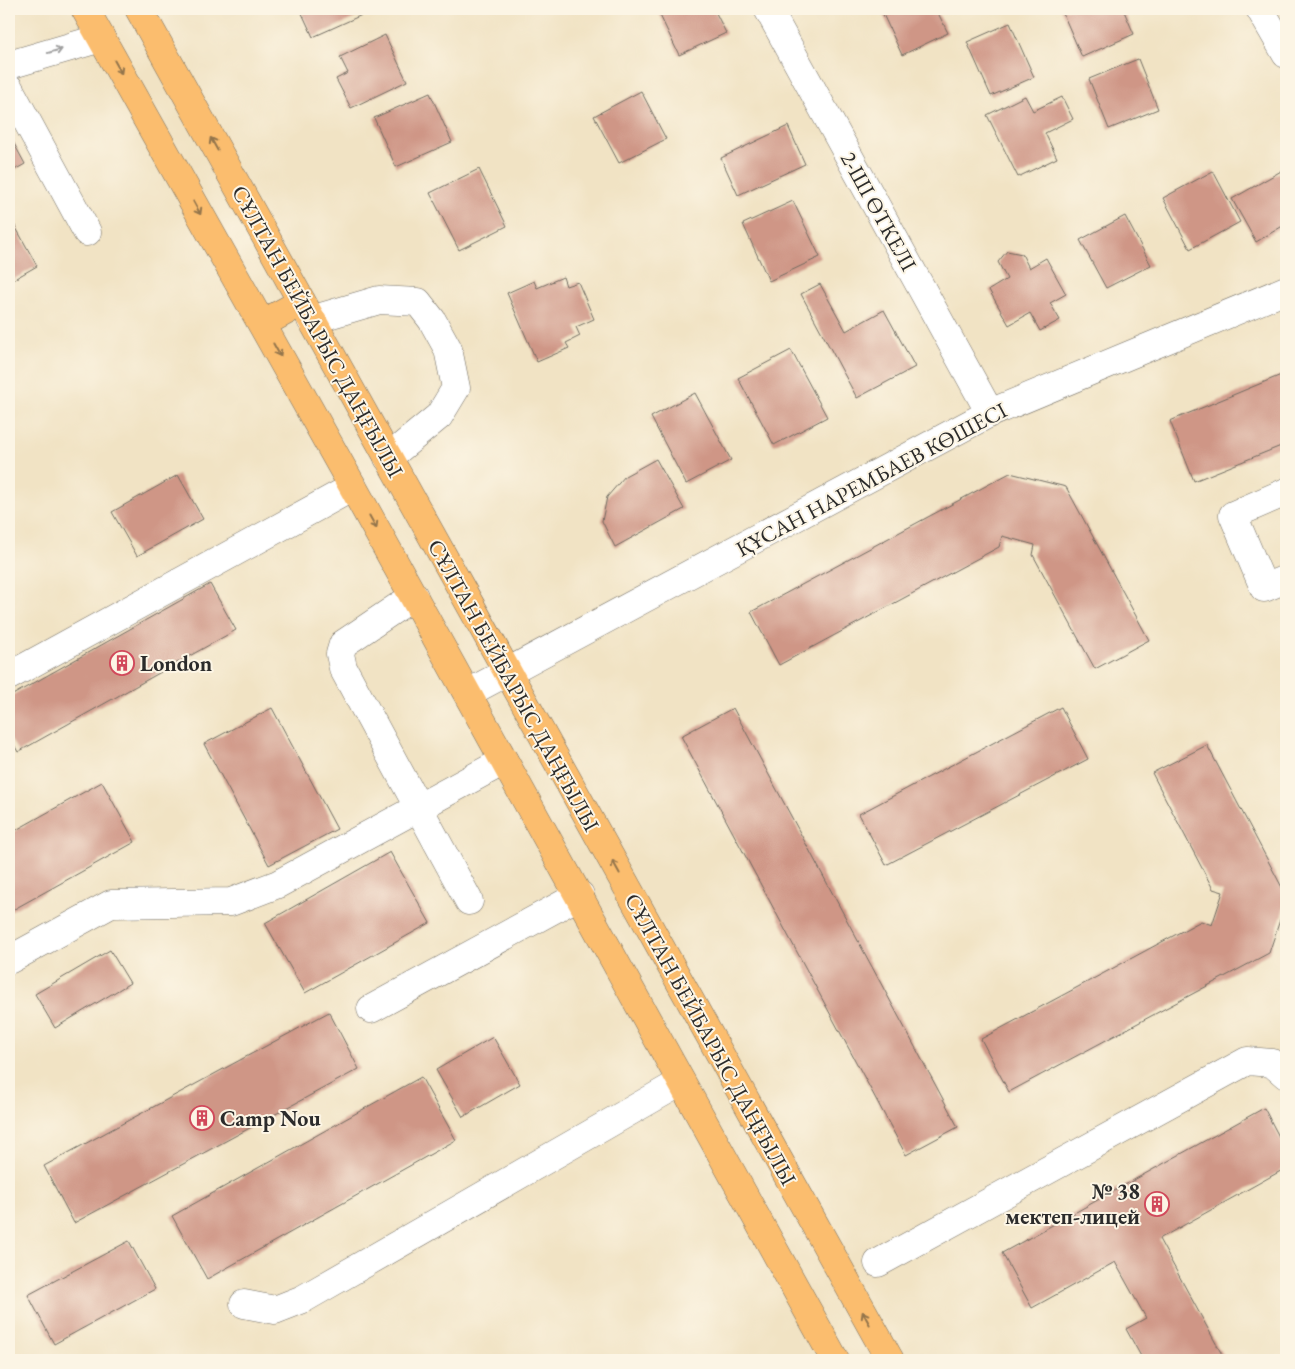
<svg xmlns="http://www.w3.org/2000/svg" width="1295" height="1369" font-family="'EB Garamond',serif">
  <rect width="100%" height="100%" fill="#fcf5e5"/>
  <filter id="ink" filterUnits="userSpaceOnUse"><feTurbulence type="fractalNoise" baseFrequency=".02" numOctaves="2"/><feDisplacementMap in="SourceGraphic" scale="10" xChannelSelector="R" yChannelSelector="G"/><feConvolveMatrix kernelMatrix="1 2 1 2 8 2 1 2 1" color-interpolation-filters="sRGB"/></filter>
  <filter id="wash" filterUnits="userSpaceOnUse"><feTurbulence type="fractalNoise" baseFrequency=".0096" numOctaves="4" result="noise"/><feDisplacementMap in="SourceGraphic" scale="20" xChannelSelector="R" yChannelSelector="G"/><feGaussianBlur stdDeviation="1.12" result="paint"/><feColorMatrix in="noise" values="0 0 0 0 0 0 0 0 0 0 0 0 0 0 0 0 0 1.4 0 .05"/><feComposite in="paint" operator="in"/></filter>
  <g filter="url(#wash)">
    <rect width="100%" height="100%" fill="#f1e3c4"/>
    <g id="blocks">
      <path fill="#cf9686" d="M300,9H375L313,37Z
        M657,9H714L726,33L679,55Z
        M936,9L948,33L902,55L881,10Z
        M1061,9H1123L1134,34L1082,57Z
        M1010,23L1034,77L991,96L967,42Z
        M385,35L407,81L351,108L336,79L348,73L340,57Z
        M1138,59L1158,109L1109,129L1089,79Z
        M641,91L666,139L619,163L594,116Z
        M430,93L452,142L396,167L374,118Z
        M1025,96L1033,111L1062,97L1073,119L1045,133L1057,158L1018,177L987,115Z
        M788,126L805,164L738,195L721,158Z
        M11,138L25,164L9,173V139Z
        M479,169L507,226L459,250L430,193Z
        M1283,170L1286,177V224L1256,242L1232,199Z
        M1213,171L1240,222L1190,249L1163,198Z
        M793,201L820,257L769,281L743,224Z
        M9,215L37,266L9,282Z
        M1125,216L1151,265L1106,288L1080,240Z
        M1007,251L1022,254L1029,268L1046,258L1066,294L1050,303L1060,320L1040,331L1030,313L1009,325L989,290L1007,279L998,262Z
        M563,277L566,286L578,282L594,319L576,327L580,336L566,343L569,348L537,362L507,293L534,281L537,288Z
        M820,284L846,331L884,310L915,367L857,398L801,294Z
        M791,350L827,417L774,445L738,378Z
        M1286,373V444L1194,481L1170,421Z
        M695,393L731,460L686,484L651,417Z
        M656,459L684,509L615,547L602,521L607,497L625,476Z
        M1010,473L1066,487L1149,640L1095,669L1033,555L1035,545L1002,536L999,547L779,665L751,612Z
        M178,475L203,519L137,556L112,512Z
        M210,584L236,630L18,752L9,736V697Z
        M1061,707L1088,759L886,865L859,814Z
        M272,708L337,829L269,865L204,744Z
        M733,708L958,1127L906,1155L681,736Z
        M1207,745L1286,895V902L1269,953L1009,1092L981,1039L1201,921L1212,925L1223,892L1213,889L1152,773Z
        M102,782L135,842L9,912V834Z
        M390,852L430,923L305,993L265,923Z
        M110,950L130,983L55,1028L35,994Z
        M329,1012L359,1069L74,1223L44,1166Z
        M493,1037L520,1084L463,1117L436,1070Z
        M421,1077L456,1140L207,1279L172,1216Z
        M1264,1108L1286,1150V1168L1159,1239L1225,1360H1143L1126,1329L1146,1318L1115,1262L1032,1308L1002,1253Z
        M129,1241L155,1289L54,1344L28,1295Z"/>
    </g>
  </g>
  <g filter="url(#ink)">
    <use href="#blocks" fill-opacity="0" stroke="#706b61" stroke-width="1"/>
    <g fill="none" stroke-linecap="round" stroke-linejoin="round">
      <defs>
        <path id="minor" d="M768,9L990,413
          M1260,9L1286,54
          M9,65L101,38
          M9,88L87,232
          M311,320L379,300L418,302L432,320L448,349L456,388L439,416L388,458
          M1286,492L1233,515L1264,588L1286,579
          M414,596L343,644L340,654L343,668L469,901
          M9,676L353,487
          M468,693L990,413L1286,290
          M9,960L111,904L231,902L278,884L504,761
          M371,1009L580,895
          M878,1263L1247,1061L1272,1063L1286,1075
          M244,1304L275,1310L303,1299L681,1082"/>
        <path id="major" d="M85,9L353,487L835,1360
          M139,9L890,1360
          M262,324L302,302"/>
      </defs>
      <use href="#minor" stroke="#706b61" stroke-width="29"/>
      <use href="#major" stroke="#706b61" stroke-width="29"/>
      <use href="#minor" stroke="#fff" stroke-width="28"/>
      <use href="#major" stroke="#fbbd6e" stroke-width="28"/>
    </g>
    <defs><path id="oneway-shaft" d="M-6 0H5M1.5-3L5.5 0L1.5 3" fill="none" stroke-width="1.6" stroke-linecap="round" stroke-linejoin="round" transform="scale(1.25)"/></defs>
    <use stroke="#a0a0a0" href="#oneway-shaft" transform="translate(55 51) rotate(-16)"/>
    <g stroke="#93744c">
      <use href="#oneway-shaft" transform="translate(118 67) rotate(61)"/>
      <use href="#oneway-shaft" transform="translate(214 144) rotate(-119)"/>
      <use href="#oneway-shaft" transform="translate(197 208) rotate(61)"/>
      <use href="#oneway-shaft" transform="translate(277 350) rotate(61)"/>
      <use href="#oneway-shaft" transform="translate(373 522) rotate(61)"/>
      <use href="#oneway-shaft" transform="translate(616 867) rotate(-119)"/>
      <use href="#oneway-shaft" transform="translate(866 1318) rotate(-119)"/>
    </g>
  </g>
  <defs>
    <symbol id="building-ring" viewBox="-11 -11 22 22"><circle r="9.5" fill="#fcf5e5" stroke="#d1495b" stroke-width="1.5"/><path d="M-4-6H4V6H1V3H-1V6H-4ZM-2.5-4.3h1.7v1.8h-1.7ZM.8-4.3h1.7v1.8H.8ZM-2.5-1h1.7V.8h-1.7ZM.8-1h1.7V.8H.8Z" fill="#d1495b"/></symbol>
  </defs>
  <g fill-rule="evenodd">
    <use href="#building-ring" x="108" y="649" width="28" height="28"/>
    <use href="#building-ring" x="188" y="1104" width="28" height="28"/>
    <use href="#building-ring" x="1143" y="1190" width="28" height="28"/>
  </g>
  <g text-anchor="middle" stroke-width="4" stroke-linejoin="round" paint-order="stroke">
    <g font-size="22" fill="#2b2b2b" stroke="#fcf5e5">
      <text transform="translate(879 211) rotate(61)" y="8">2-ШІ ӨТКЕЛІ</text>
      <text transform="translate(318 331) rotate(61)" y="8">СҰЛТАН БЕЙБАРЫС ДАҢҒЫЛЫ</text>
      <text transform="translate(871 479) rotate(-28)" y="8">ҚҰСАН НАРЕМБАЕВ КӨШЕСІ</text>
      <text transform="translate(514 685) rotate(61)" y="8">СҰЛТАН БЕЙБАРЫС ДАҢҒЫЛЫ</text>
      <text transform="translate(711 1039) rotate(61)" y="8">СҰЛТАН БЕЙБАРЫС ДАҢҒЫЛЫ</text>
    </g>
    <g font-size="22" font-weight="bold" fill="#2b2b2b" stroke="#fcf5e5" text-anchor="start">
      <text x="140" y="671">London</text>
      <text x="220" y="1126">Camp Nou</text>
      <text x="1140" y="1199" text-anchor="end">№ 38<tspan x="1140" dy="25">мектеп-лицей</tspan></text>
    </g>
  </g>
  <rect width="1295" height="1369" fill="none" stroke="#fcf5e5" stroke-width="30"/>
</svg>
